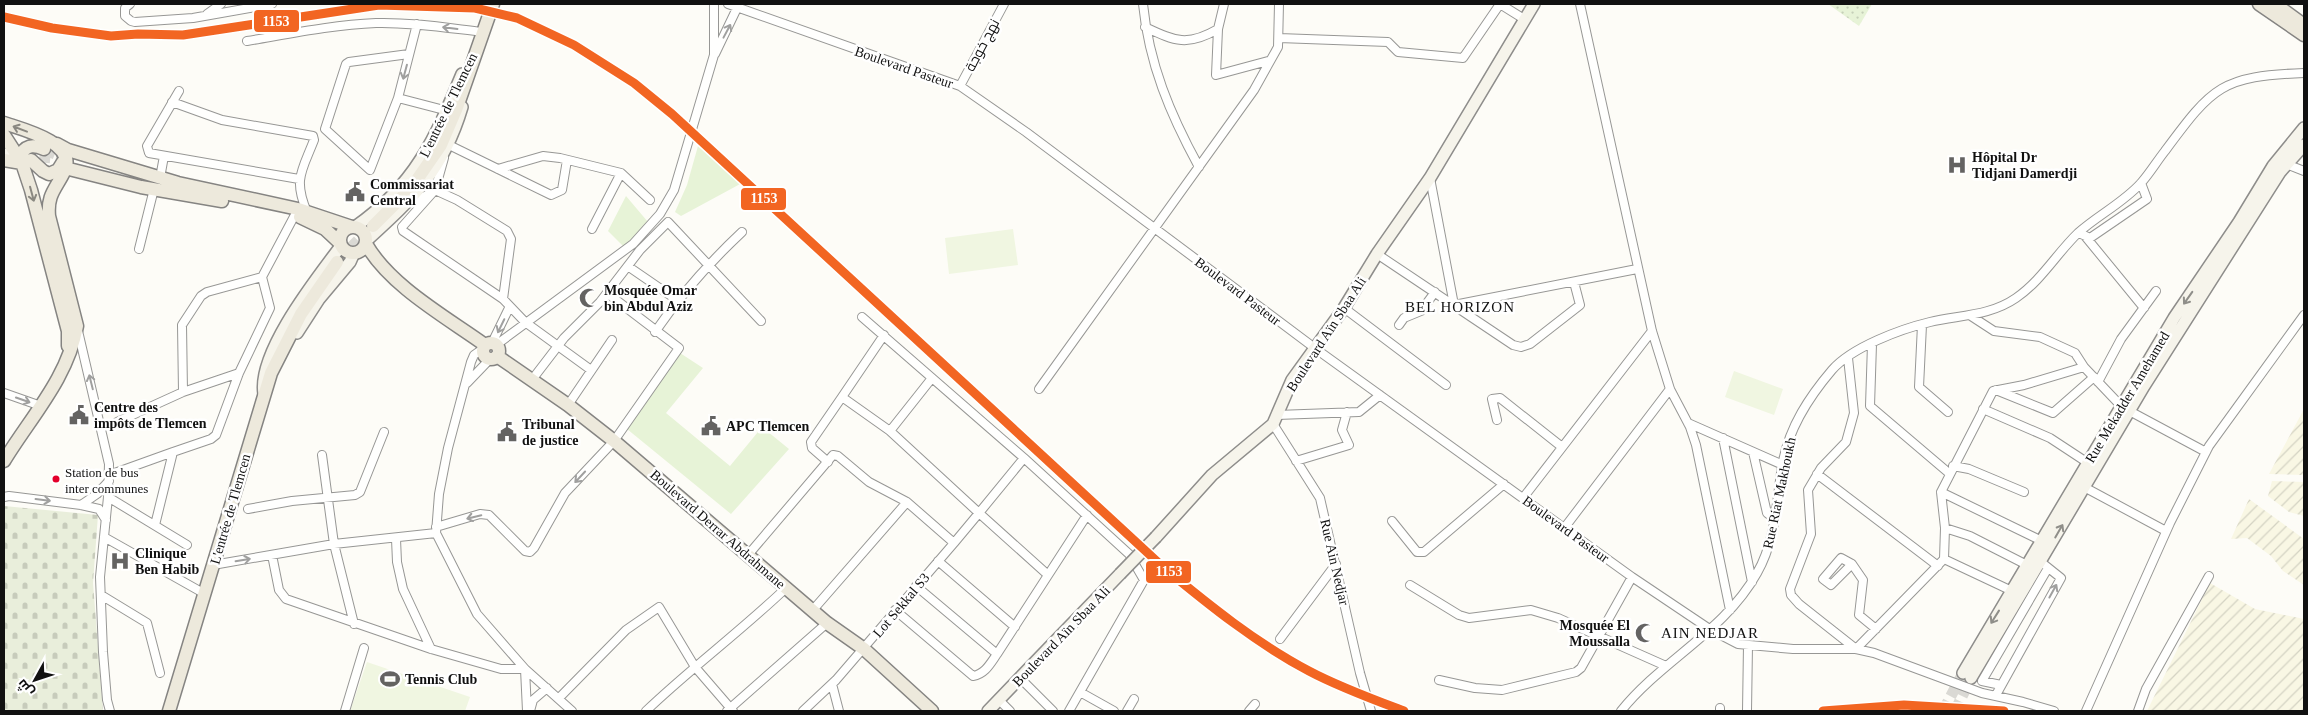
<svg xmlns="http://www.w3.org/2000/svg" width="2308" height="715" font-family="'Times New Roman',Cairo,serif">
  <defs>
    <pattern id="farmland-furrows" width="10" height="10" patternUnits="userSpaceOnUse" patternTransform="scale(1.25)"><rect width="10" height="10" fill="#f9f7e4"/><path d="M-1 1l2-2M0 10L10 0M9 11l2-2" fill="none" stroke="#d4d3c3"/></pattern>
    <pattern id="cemetery-stones" width="16" height="16" patternUnits="userSpaceOnUse" patternTransform="scale(1.25)"><rect width="16" height="16" fill="#e9eedb"/><path d="M2 7V4a2 2 0 0 1 4 0v3zM10 15v-3a2 2 0 0 1 4 0v3z" fill="#c7cbbb"/></pattern>
    <pattern id="park-dots" width="8" height="8" patternUnits="userSpaceOnUse" patternTransform="scale(1.25)"><rect width="8" height="8" fill="#e7f3d7"/><path d="M2 2h.1M6 6h.1" fill="none" stroke="#c5cfb8" stroke-width="1.8" stroke-linecap="round"/></pattern>
  </defs>
  <rect width="100%" height="100%" fill="#fdfcf7"/>
  <path fill="url(#farmland-furrows)" d="M2304,409V475L2269,474Z
    M2272,481L2304,482V516L2289,512L2268,496Z
    M2249,499L2304,539V585L2283,571L2271,556L2247,538L2231,539Z
    M2210,583L2255,609L2304,619V711H2147Z"/>
  <path fill="#e7f3d7" d="M698,146L742,183L681,216L675,212L687,185Z
    M626,196L648,222L636,237L624,247L608,231Z
    M680,353L703,368L666,413L730,466L762,427L789,449L731,514L627,429Z"/>
  <path fill="url(#cemetery-stones)" d="M4,506L98,515L93,583L103,711H4Z"/>
  <path fill="url(#park-dots)" d="M1828,4H1872L1859,26Z"/>
  <path fill="#f0f6e1" d="M1013,229L1018,265L949,274L945,238Z
    M1734,371L1783,389L1774,415L1725,397Z
    M367,662L470,697L465,711H350Z"/>
  <g fill="none" stroke-linecap="round" stroke-linejoin="round">
    <path stroke="#dad9d4" stroke-width="11" stroke-dasharray="11 5.5" stroke-linecap="butt" d="M23,155L71,160
      M1943,711L1963,673
      M1955,711L1971,678"/>
    <path stroke="#dad9d4" stroke-width="12" stroke-dasharray="12 6" stroke-linecap="butt" d="M44,149L71,160
      M337,262L373,226"/>
    <defs>
      <path id="street" d="M130,4L125,8V16L131,21L135,22L193,18L272,4
        M728,4L960,86L1026,132L1316,349L1632,577L1711,630L1738,644L1793,649H1856L1874,653L1982,693L2023,702L2054,711
        M1143,4C1149,64 1170,114 1199,167
        M1500,4L1524,19
        M1580,4L1652,331L1670,389L1690,427L1696,445L1730,610
        M207,14L221,4
        M417,24L398,98L448,111
        M1145,27C1175,41 1187,47 1218,29L1224,4
        M1218,29L1216,75L1268,61
        M1279,38L1388,42L1398,52L1463,58L1500,4
        M247,41C289,34 332,25 376,23C411,22 448,28 483,32
        M715,54L738,6
        M960,86L1004,4
        M179,91L147,146L149,153L299,179
        M398,98L370,170L325,129L346,64L349,62L409,54
        M172,102L222,120L313,136L314,140C302,171 293,179 307,212
        M449,145L551,195L562,190L567,160
        M2286,164L2304,171
        M498,169L543,156L560,158L621,173L650,200
        M160,178L164,156
        M1430,178L1454,305L1637,269
        M408,202L422,198L435,190L444,158
        M592,229L621,173
        M2079,233L2090,238L2147,199L2141,183
        M2085,236L2144,308
        M139,249L154,189
        M1377,254L1513,345L1521,347L1530,344L1580,305L1574,282
        M629,267L677,300
        M503,299L511,239L507,231L457,200L435,190L402,227L403,231L503,299L525,322L591,370
        M1344,308L1446,385
        M862,317L1024,458L1129,554L1144,580L1069,711
        M1399,325L1404,318L1421,311L1435,292
        M1922,325L1919,387L1948,412
        M78,331L109,464L108,497L100,577L103,652L107,700L110,711
        M655,332C681,294 709,263 742,232
        M884,335L842,397L890,431
        M492,343L509,308
        M1872,344L1870,406L1950,474
        M496,345L633,244L660,214L674,190L714,55V4
        M484,348L474,355L471,362L448,448L439,494L436,533L477,614L525,669L572,711
        M1848,358L1854,413L1846,442L1821,468L1808,490L1811,534L1790,589L1791,595L1799,604L1856,649L1944,559L1945,528L1941,492L1993,391L2024,385L2084,367L2075,353L2040,337L1994,331L1971,316
        M2084,367L2122,407L2206,452
        M932,378L890,431L979,513L954,543
        M531,381L564,338L600,302L640,250L668,222L761,321
        M2098,382L2121,339L2156,291
        M467,383L491,358
        M1039,389L1254,90L1278,47L1279,4
        M1996,390L2053,413L2094,377
        M183,392L182,325L201,296L207,292L262,277L298,209
        M4,393L41,406
        M568,405L612,340
        M1983,409L2050,438L2088,463
        M1277,415L1359,412L1380,395
        M1497,420L1492,399L1500,398L1562,447
        M117,422L183,392L239,373
        M1688,423L1783,465
        M1273,424L1320,498L1360,673L1371,711
        M1723,438L1752,582
        M1753,452L1767,513L1775,519
        M322,455L334,544L354,624
        M1024,458L979,513L1048,575
        M1296,461L1349,445L1342,430L1347,412
        M828,462L812,448L811,442L842,397
        M1953,466L1969,469L2024,492
        M1817,474L1938,566
        M109,475L173,452
        M2084,487L2166,531
        M1941,492L2042,541
        M4,497L9,496L81,505L99,509L106,520
        M108,497L187,545
        M1523,498L1652,331
        M81,505L97,494L109,481
        M248,509L292,501L355,495L360,492L384,432
        M1392,521L1417,552H1424L1504,484
        M155,525L173,452L211,439L216,435L239,373L270,308L262,277
        M436,527L480,514L489,515L525,551L530,552L534,548L565,493L614,441L679,348L607,293
        M1565,527L1670,389
        M1945,528L1970,536L2027,565
        M104,537L205,594
        M396,539L397,562L403,589L431,649
        M272,555L279,590L286,599L431,649L501,669H525
        M748,555L833,455L838,456L869,482L907,502
        M1944,559L2012,591
        M938,561L1015,627
        M1852,564L1841,558L1823,579L1831,585L1852,564L1863,580L1859,615L1876,629
        M213,565L334,544L436,533
        M1410,585L1459,615L1469,618L1531,610L1558,618L1666,666
        M101,595L147,623L160,673
        M895,610L973,676C985,674 990,664 997,654L916,586
        M1280,639L1336,564
        M997,654L1087,515
        M525,669L527,711
        M1021,679L1053,711
        M1439,680L1475,688L1502,690L1576,672L1581,668L1632,577
        M832,684L839,711
        M2001,685L1982,681L2048,568
        M1080,692L1114,711
        M1996,695L2061,578L2041,562
        M559,698L626,630L659,607L695,667L733,711
        M999,700L1010,711
        M1720,708V711
        M345,711L364,648
        M530,711L533,700L547,688
        M646,711C691,668 741,631 786,588
        M727,711L827,623
        M803,711L836,680L954,543L907,502L812,611
        M1127,711L1134,699
        M1249,711L1255,704
        M1621,711C1662,660 1725,631 1757,573C1777,538 1776,499 1783,461C1790,426 1809,397 1832,370C1852,347 1901,329 1930,322C1960,315 1990,316 2016,298C2041,281 2057,253 2078,233C2098,215 2123,203 2141,183C2150,173 2157,161 2165,151C2213,86 2222,76 2304,73
        M1747,711L1748,645
        M2086,711L2170,523L2209,446L2304,315
        M2138,711L2146,689L2209,576"/>
      <path id="secondary" d="M4,154H8
        M355,227C415,185 435,139 462,74
        M366,241C413,198 443,171 462,107
        M297,333L319,299L350,262L354,253
        M264,394C257,353 317,278 341,246
        M1156,537L1212,475L1273,424L1292,380L1344,308L1377,254L1430,178L1534,4
        M1963,673L2174,318L2239,222L2273,166L2304,128
        M1971,678L2144,386L2280,172L2304,145
        M988,711L1120,574"/>
      <path id="primary" d="M2259,4L2304,35
        M2275,4L2304,25
        M4,123C21,129 76,142 65,170C56,189 47,194 49,216L77,326C68,378 30,418 4,461
        M4,135L22,163L31,190L68,331V346
        M57,144L68,150L178,183L298,209L352,227
        M4,160L22,163L21,154C27,144 35,145 44,149
        M31,160L43,171L49,174L58,170L63,162
        M65,168L141,187L222,201
        M300,217L325,229L340,243
        M373,226L412,187L441,145L456,110L493,4
        M340 240a13 13 0 1 1 26 0a13 13 0 1 1-26 0Z
        M366,244C390,286 446,317 485,345
        M483 351a8 8 0 1 1 16 0a8 8 0 1 1-16 0Z
        M497,356L568,405L614,441L827,623L864,649L932,711
        M169,711L271,373L301,314L337,262"/>
    </defs>
    <use href="#street" stroke="#979795" stroke-width="10"/>
    <use href="#secondary" stroke="#8e8d8b" stroke-width="14"/>
    <use href="#primary" stroke="#858482" stroke-width="15"/>
    <use href="#street" stroke="#fffffe" stroke-width="8"/>
    <use href="#secondary" stroke="#f6f4eb" stroke-width="11"/>
    <use href="#primary" stroke="#ede9dc" stroke-width="12"/>
    <defs>
      <path id="secondary-bridge" d="M1120,574L1156,537"/>
    </defs>
    <use href="#secondary-bridge" stroke="#8e8d8b" stroke-width="14" stroke-linecap="butt"/>
    <use href="#secondary-bridge" stroke="#f6f4eb" stroke-width="11"/>
    <defs>
      <path id="rail-1" d="M4,17L52,28L111,36L138,34L183,35L379,5L475,8L517,18L574,45L634,83L672,114L1163,567C1209,605 1256,643 1309,671C1339,687 1372,699 1404,711
        M1823,711L1904,705L2004,711"/>
    </defs>
    <use href="#rail-1" stroke="#fff" stroke-width="12"/>
    <use href="#rail-1" stroke="#f26522" stroke-width="9"/>
  </g>
  <defs><path id="oneway-shaft" d="M-6 0H5M1.5-3L5.5 0L1.5 3" fill="none" stroke-width="1.6" stroke-linecap="round" stroke-linejoin="round" transform="scale(1.25)"/></defs>
  <g stroke="#a0a09f">
    <use href="#oneway-shaft" transform="translate(450 28) rotate(-173)"/>
    <use href="#oneway-shaft" transform="translate(727 31) rotate(-62)"/>
    <use href="#oneway-shaft" transform="translate(405 72) rotate(105)"/>
    <use href="#oneway-shaft" transform="translate(501 326) rotate(116)"/>
    <use href="#oneway-shaft" transform="translate(91 382) rotate(-104)"/>
    <use href="#oneway-shaft" transform="translate(23 400) rotate(19)"/>
    <use href="#oneway-shaft" transform="translate(580 477) rotate(133)"/>
    <use href="#oneway-shaft" transform="translate(43 500) rotate(7)"/>
    <use href="#oneway-shaft" transform="translate(474 517) rotate(167)"/>
    <use href="#oneway-shaft" transform="translate(243 560) rotate(-9)"/>
    <use href="#oneway-shaft" transform="translate(2053 591) rotate(-61)"/>
  </g>
  <g stroke="#8a8881">
    <use href="#oneway-shaft" transform="translate(20 129) rotate(-159)"/>
    <use href="#oneway-shaft" transform="translate(32 194) rotate(75)"/>
  </g>
  <g stroke="#8f8e89">
    <use href="#oneway-shaft" transform="translate(2188 298) rotate(125)"/>
    <use href="#oneway-shaft" transform="translate(2059 531) rotate(-60)"/>
    <use href="#oneway-shaft" transform="translate(1995 617) rotate(122)"/>
  </g>
  <defs>
    <symbol id="hospital-bare" viewBox="-9 -9 18 18"><path d="M-5-5h3v3.5h4V-5h3V5h-3V1.5h-4V5h-3Z" fill="#646362" stroke="#fff" stroke-width="2.5" paint-order="stroke"/></symbol>
    <symbol id="civic-bare" viewBox="-9 -9 18 18"><path d="M-.6-6.5H3V-4.5H.6V-3L4-1V1h2V6H-6V1h2V-1L-.6-3ZM-1.2 2.5V6h2.4V2.5Z" fill="#646362" stroke="#fff" stroke-width="2.5" paint-order="stroke"/></symbol>
    <symbol id="mosque-bare" viewBox="-9 -9 18 18"><path d="M3.5-4.9A6 6 0 1 0 3.5 4.9A5 5 0 1 1 3.5-4.9Z" fill="#646362" stroke="#fff" stroke-width="2.5" paint-order="stroke"/></symbol>
    <symbol id="stadium-bare" viewBox="-9 -9 18 18"><path d="M0-5a6.5 5 0 1 0 0 10a6.5 5 0 1 0 0-10ZM-3.5-1.8h7v3.6h-7Z" fill="#646362" stroke="#fff" stroke-width="2.5" paint-order="stroke"/></symbol>
  </defs>
  <g fill-rule="evenodd">
    <use href="#hospital-bare" x="1943" y="151" width="28" height="28"/>
    <use href="#civic-bare" x="341" y="178" width="28" height="28"/>
    <use href="#mosque-bare" x="575" y="284" width="28" height="28"/>
    <use href="#civic-bare" x="65" y="401" width="28" height="28"/>
    <use href="#civic-bare" x="697" y="412" width="28" height="28"/>
    <use href="#civic-bare" x="493" y="418" width="28" height="28"/>
    <use href="#hospital-bare" x="106" y="547" width="28" height="28"/>
    <use href="#mosque-bare" x="1631" y="619" width="28" height="28"/>
    <use href="#stadium-bare" x="376" y="665" width="28" height="28"/>
  </g>
  <circle fill="#e4002b" stroke="#fff" stroke-width="2" cx="56" cy="479" r="4.5"/>
  <g text-anchor="middle" stroke-width="5" stroke-linejoin="round" paint-order="stroke">
    <g font-size="13" fill="#111" stroke="#fff" text-anchor="start">
      <text x="65" y="477">Station de bus<tspan x="65" dy="16">inter communes</tspan></text>
    </g>
    <g font-size="14" fill="#111" stroke="#fff">
      <text transform="translate(982 45) rotate(-62)" y="5">نهج خوجة</text>
      <text transform="translate(904 67) rotate(19)" y="5">Boulevard Pasteur</text>
      <text transform="translate(448 105) rotate(-64)" y="5">L'entrée de Tlemcen</text>
      <text transform="translate(1238 291) rotate(37)" y="5">Boulevard Pasteur</text>
      <text transform="translate(1326 334) rotate(-57)" y="5">Boulevard Aïn Sbaa Ali</text>
      <text transform="translate(2127 397) rotate(-59)" y="5">Rue Mekadder Amehamed</text>
      <text transform="translate(1779 493) rotate(-78)" y="5">Rue Riat Makhoukh</text>
      <text transform="translate(230 509) rotate(-74)" y="5">L'entrée de Tlemcen</text>
      <text transform="translate(718 529) rotate(41)" y="5">Boulevard Derrar Abdrahmane</text>
      <text transform="translate(1566 529) rotate(36)" y="5">Boulevard Pasteur</text>
      <text transform="translate(1335 562) rotate(77)" y="5">Rue Ain Nedjar</text>
      <text transform="translate(901 605) rotate(-50)" y="5">Lot Sekkal S3</text>
      <text transform="translate(1061 636) rotate(-46)" y="5">Boulevard Aïn Sbaa Ali</text>
    </g>
    <g font-size="14" font-weight="bold" fill="#111" stroke="#fff" text-anchor="start">
      <text x="1972" y="162">Hôpital Dr<tspan x="1972" dy="16">Tidjani Damerdji</tspan></text>
      <text x="370" y="189">Commissariat<tspan x="370" dy="16">Central</tspan></text>
      <text x="604" y="295">Mosquée Omar<tspan x="604" dy="16">bin Abdul Aziz</tspan></text>
      <text x="94" y="412">Centre des<tspan x="94" dy="16">impôts de Tlemcen</tspan></text>
      <text x="522" y="429">Tribunal<tspan x="522" dy="16">de justice</tspan></text>
      <text x="726" y="431">APC Tlemcen</text>
      <text x="135" y="558">Clinique<tspan x="135" dy="16">Ben Habib</tspan></text>
      <text x="1630" y="630" text-anchor="end">Mosquée El<tspan x="1630" dy="16">Moussalla</tspan></text>
      <text x="405" y="684">Tennis Club</text>
    </g>
    <g font-size="15" letter-spacing="1" fill="#111" stroke="#fff">
      <text x="1460" y="312">BEL HORIZON</text>
      <text x="1710" y="638">AIN NEDJAR</text>
    </g>
  </g>
  <g stroke="#fff" stroke-width="2">
    <rect x="253" y="9" width="47" height="24" rx="5" fill="#f26522"/>
    <rect x="740" y="187" width="47" height="24" rx="5" fill="#f26522"/>
    <rect x="1145" y="560" width="47" height="24" rx="5" fill="#f26522"/>
  </g>
  <g font-size="14" text-anchor="middle" font-weight="bold" fill="#fff">
    <text x="276" y="26">1153</text>
    <text x="764" y="203">1153</text>
    <text x="1169" y="576">1153</text>
  </g>
  <rect width="2308" height="715" fill="none" stroke="#111111" stroke-width="10"/>
  <g transform="translate(35 680) rotate(230)" stroke="#ffffff" stroke-width="4" paint-order="stroke">
  <path d="M0-4L9 19L0 12L-9 19Z" fill="#111111"/>
  <text y="-8" font-size="14" font-weight="bold" text-anchor="middle" fill="#111111">ش</text>
  </g>
</svg>
